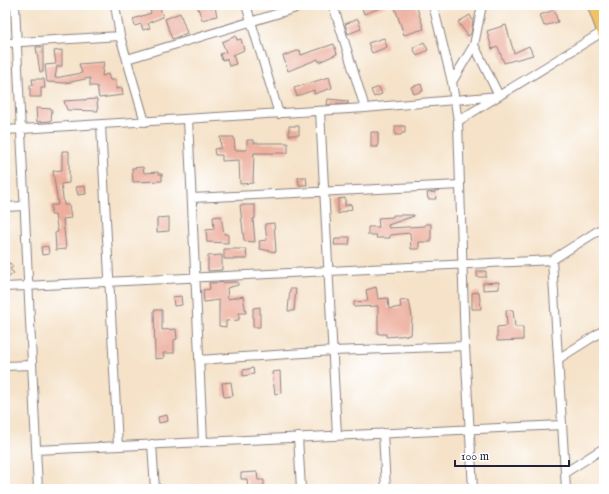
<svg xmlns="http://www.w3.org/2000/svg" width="609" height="494" font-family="'IM FELL English',serif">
  <rect width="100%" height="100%" fill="#fff"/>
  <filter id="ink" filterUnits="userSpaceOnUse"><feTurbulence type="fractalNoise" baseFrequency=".025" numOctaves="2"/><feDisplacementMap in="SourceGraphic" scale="8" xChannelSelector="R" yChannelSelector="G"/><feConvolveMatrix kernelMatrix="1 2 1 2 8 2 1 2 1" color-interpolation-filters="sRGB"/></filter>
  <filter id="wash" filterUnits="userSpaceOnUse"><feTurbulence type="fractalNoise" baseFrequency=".012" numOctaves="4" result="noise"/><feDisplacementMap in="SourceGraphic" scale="16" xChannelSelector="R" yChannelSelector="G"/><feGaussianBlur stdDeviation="0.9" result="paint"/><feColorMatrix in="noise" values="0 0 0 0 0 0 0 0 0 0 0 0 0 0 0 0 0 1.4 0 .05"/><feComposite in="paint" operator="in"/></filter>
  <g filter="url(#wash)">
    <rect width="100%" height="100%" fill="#f5e2c8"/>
    <g id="blocks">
      <path fill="#edae9d" d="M154,5H159L163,17L148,23L150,28L143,30L141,24L135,26L133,19L151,13L149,7Z
        M197,5H210L211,8L215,7L217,16L202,20Z
        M370,5H386V6L364,14L362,8Z
        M394,5H416L424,29L404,35Z
        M554,10L558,22L544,26L540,15Z
        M180,13L187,33L172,39L165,19Z
        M470,15L473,21L471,34L468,36L458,22Z
        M358,19L361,29L348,34L345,24Z
        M506,25L514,53L529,46L533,55L504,63L498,47L492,49L487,31Z
        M236,36L237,40L241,39L244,50L233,55L236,64L229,66L227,59L222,60L220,54L226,52L222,42Z
        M384,38L387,47L372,53L368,43Z
        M424,42L428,50L417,56L413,48Z
        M334,44L337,54L319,62L318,59L288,71L283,56L300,50L301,55Z
        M36,47H43V72H40Z
        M62,50V66H57L55,78L82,73L79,64L104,62L102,76L108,74L110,80H116V89L122,88L123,95L99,98L97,86H90V78L66,83L47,82L45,65L56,64L54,51Z
        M329,77L332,88L314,94V90L297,96L294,88Z
        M32,79H44L45,88H41V97H30V85H33Z
        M421,84L423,91L414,94L411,87Z
        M379,87L382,94L374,97L371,90Z
        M97,99L98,111L67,110L64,101Z
        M328,99L348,101V104L327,105Z
        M36,108L52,109L51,121L37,122Z
        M289,126H299V135H289Z
        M395,126H405V133H402L401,135H395Z
        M371,132H378V147H371Z
        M220,137H234L235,150H247V140H254V143H288V153H254L253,183L240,184L239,160L222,161V155H215L214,149L221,148Z
        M62,151H69V183L61,184L64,205H69L71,218L63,219L66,249L56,250L55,233L58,232L57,227L55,215H51V205H58L53,171L62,170Z
        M143,167L144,173L158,172L159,174H162V181L133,182L132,168Z
        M298,177H306L307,185H299Z
        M85,186L86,194L78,195L76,187Z
        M435,192L436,199H428L427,193Z
        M345,198V206L351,204L352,209L338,214V199Z
        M240,205H255V219H253L255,242L244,241Z
        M393,215H414V216L388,225L389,228L425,226V224H431V242H419V249H411L410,233L390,235V238H376L377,235H368V227H379L378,218L393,217Z
        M221,216L224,234H228V243L207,242L206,230L214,229L213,217Z
        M169,217V231L157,232V218Z
        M274,223L276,252L260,249L259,241L267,240L265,224Z
        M342,237H350L349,245H334L335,239H342Z
        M48,246L49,254L42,255L41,247Z
        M224,249H246L247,259H224Z
        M222,255V270L208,271V256Z
        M5,262L7,264L10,263L13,267L10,269L14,273L8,278L5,274Z
        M477,271H486V277H477Z
        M238,282V285L227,288L228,299L243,296L246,313H239V320L226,321V327L219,326V300L204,302L203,290L210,289L209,283Z
        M499,282V289L483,290V283Z
        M376,287L378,299L388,298L389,309L401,307L400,301L409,300L412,317L411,335L386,337V334H378V306L354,307V302L368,301L366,290Z
        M290,289H296L294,311H288Z
        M479,292L481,309H472V293Z
        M181,296L182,305L174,306L173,297Z
        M260,307V327H253V308Z
        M154,310H162V330L176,329L177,339L174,340V353H163L164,358L155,359Z
        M506,310H513L515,327H523V340L497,341V327L507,326Z
        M253,368L254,374L243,376V370Z
        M280,371L281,393L275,394L272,372Z
        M231,382L233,396L224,397L222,383Z
        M167,415L168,421L159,423L158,417Z
        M257,472L258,480H264V488L248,489L247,479H241V473Z"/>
    </g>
  </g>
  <g filter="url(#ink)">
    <use href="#blocks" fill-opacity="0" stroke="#8c8282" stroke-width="1"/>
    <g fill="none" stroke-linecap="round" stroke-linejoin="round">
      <defs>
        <path id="minor" d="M15,5L38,489
          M115,5L120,36L145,122
          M246,5L279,114
          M333,5L365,108
          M433,5L452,82L458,121L465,346L473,489
          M5,43L120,36
          M127,59L306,5
          M452,82L474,45L482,5
          M320,111L337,435
          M188,119L203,442
          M458,121L604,31
          M101,125L118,446
          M5,130L365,108L499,96L474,45
          M192,198L460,185
          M5,207L24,206
          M552,260L566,489
          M5,287L552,260L604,227
          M558,359L604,330
          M199,360L333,351L465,346
          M5,366L31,365
          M383,433L386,489
          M298,437L301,489
          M152,444L155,489
          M36,450L562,425
          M566,472L604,448"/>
        <path id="major" d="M593,5L604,35"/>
      </defs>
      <use href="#minor" stroke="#8c8282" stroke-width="10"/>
      <use href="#major" stroke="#8c8282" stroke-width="13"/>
      <use href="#minor" stroke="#fff" stroke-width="8"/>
      <use href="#major" stroke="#f0c369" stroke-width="11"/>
    </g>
  </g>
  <rect width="609" height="494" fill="none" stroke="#fff" stroke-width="20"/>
  <path d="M455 460v6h114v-6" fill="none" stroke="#22223b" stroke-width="2"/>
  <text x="461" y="460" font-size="12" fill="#22223b" stroke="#ffffff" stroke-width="3" paint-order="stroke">100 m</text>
</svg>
